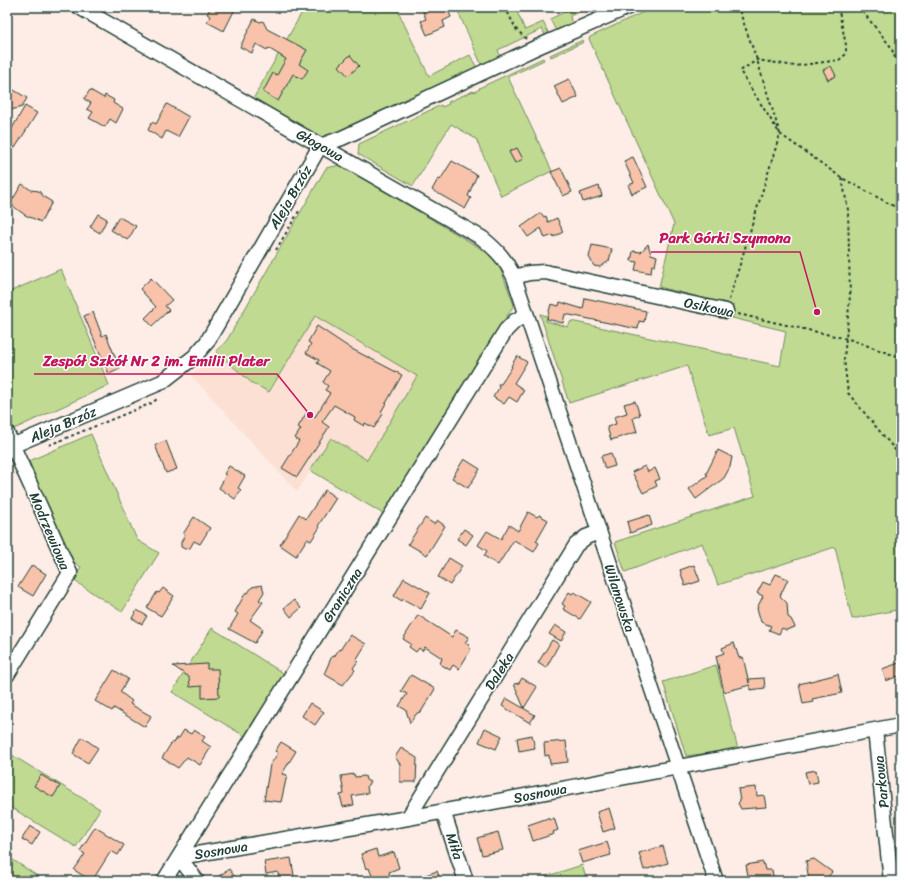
<svg xmlns="http://www.w3.org/2000/svg" width="908" height="888" font-family="Sriracha,sans-serif">
  <rect width="100%" height="100%" fill="#fdede6"/>
  <filter id="ink" filterUnits="userSpaceOnUse"><feTurbulence type="fractalNoise" baseFrequency=".025" numOctaves="2"/><feDisplacementMap in="SourceGraphic" scale="8" xChannelSelector="R" yChannelSelector="G"/><feConvolveMatrix kernelMatrix="1 2 1 2 8 2 1 2 1" color-interpolation-filters="sRGB"/></filter>
  <g filter="url(#ink)">
    <path fill="#fce0d4" d="M315,315L418,376L367,460L331,438L297,492L191,375L216,352L252,383L269,392Z"/>
    <path fill="#c0da91" stroke="#708c62" d="M305,7H396L429,76L470,55L477,68L346,130L322,139L253,99Z
      M456,7H515L525,30L543,22L549,34L546,37L542,29L498,50L501,58L482,66Z
      M575,7H590L570,16L572,25L556,31L550,19Z
      M654,7H901V609L852,619L835,547L718,585L702,543L625,572L615,542L755,496L734,428L709,435L687,366L569,403L540,314L547,316L546,321L568,327L571,321L780,366L786,331L732,318L734,306L659,287L674,224L589,39L590,37Z
      M583,40L584,42L551,57L550,55Z
      M543,58L544,60L508,77L552,171L501,196L476,139L451,124L413,186L358,154L359,144L361,143L441,105L442,107L449,104L448,102L473,91L474,92L480,89L479,88Z
      M340,165L492,255L498,262L514,305L385,515L310,470L331,438L367,460L417,376L315,316L269,392L252,383L216,352L227,340L326,168Z
      M61,269L109,385L14,429L7,412V293Z
      M91,434L137,540L159,553L122,612L73,580L81,567L68,558L29,461Z
      M212,628L286,675L246,737L172,692Z
      M716,665L738,749L686,756L663,682Z
      M7,752L100,809L76,847L7,805Z
      M7,856L45,881H7Z
      M582,865L587,881H532Z"/>
    <path fill="#f8c3aa" stroke="#1f3d34" d="M211,7H236L224,31L207,22L210,16L207,14Z
      M427,7H447L451,17L443,21L445,27L427,35L421,21L426,19L422,9Z
      M254,19L260,22L263,21L267,29L307,50L299,64L308,70L302,79L293,74L278,101L263,92L273,73L277,75L286,59L268,48L267,50L256,44L252,53L240,47Z
      M350,55L359,66L348,76L339,66Z
      M831,66L836,76L828,80L823,70Z
      M569,79L578,97L563,104L554,86Z
      M7,86L27,98L22,107L7,111Z
      M90,90L104,98L105,95L114,100L113,103L123,109L116,123L110,119L105,127L89,118L93,112L87,109L91,103L84,99Z
      M167,104L189,117L178,137L166,131L162,139L148,130L152,122L156,124Z
      M25,106L37,113L15,148L7,144V137Z
      M517,148L523,159L515,163L509,152Z
      M633,157L647,187L632,194L628,185L634,183L624,161Z
      M452,161L477,175L468,196L471,198L465,209L432,190L438,179L440,180Z
      M561,168L572,192L563,196L551,172Z
      M22,184L31,190L39,191L44,197L52,202L41,222L25,215L10,204Z
      M599,186L602,196L583,202L580,193Z
      M541,213L544,217L546,216L548,222L557,218L563,232L554,237L553,235L545,238L541,228L528,237L521,227Z
      M98,214L107,219L100,233L90,227Z
      M119,217L136,226L128,240L111,230Z
      M648,244L651,254L657,256L655,266L652,265L651,273L635,270L637,262L631,261L633,251L641,252Z
      M592,245L612,249L609,261L600,267L594,266L589,257Z
      M151,278L172,300L165,306L169,310L152,326L145,318L156,307L140,289Z
      M585,298L646,311L644,322L639,321L638,329L565,314L563,323L547,319L551,304L559,306L560,302L583,309Z
      M93,312L102,336L106,334L120,369L109,374L84,316Z
      M317,326L350,348L402,375L381,412L383,414L374,428L365,423L364,426L354,420L355,417L334,405L322,422L329,427L297,477L282,468L299,441L295,438L301,429L298,427L307,412L315,417L330,393L325,390L328,386L323,382L330,371L317,363L319,360L306,353L311,344L308,342Z
      M517,356L527,362L514,383L524,390L517,402L509,397L504,404L493,397L499,388L498,384H501L512,367L511,366Z
      M635,401L640,415L633,418L637,432L611,440L607,427L616,424L614,417L627,413L624,404Z
      M166,441L177,469L166,473L155,445Z
      M718,450L732,457L730,467L724,478L696,499L689,489L708,475L706,474Z
      M611,453L615,466L605,469L601,456Z
      M464,459L480,469L468,488L452,478Z
      M229,466L245,476L238,488L241,490L235,499L219,488L226,475L224,474Z
      M645,466L648,472L655,468L660,479L655,481L657,486L643,493L632,472Z
      M325,490L336,498L318,526L320,527L311,541L307,539L296,556L280,545L299,514L306,519Z
      M528,512L537,517L539,515L548,520L536,541L539,543L534,552L514,540L498,565L484,556L487,551L478,545L487,531L501,539L509,525L518,531Z
      M649,515L652,525L630,533L627,522Z
      M194,517L210,528L200,544L194,541L190,548L185,549L181,547V542L185,535L183,534Z
      M425,518L434,524L437,520L445,526L427,555L408,544Z
      M464,529L473,535L466,545L457,539Z
      M449,558L462,566L450,585L438,577Z
      M32,565L46,574L33,596L18,587Z
      M694,565L700,581L685,586L680,570Z
      M776,574L788,579L780,596L787,603L788,617L791,619L795,627L786,630L782,628L779,634L769,630L771,626L761,622L757,608L763,596L757,593L763,582L770,585Z
      M404,578L430,593L421,609L403,599L402,601L394,596Z
      M262,585L264,592L259,600L263,602L250,620L263,629L255,643L229,629L238,614L235,612L246,592L248,593L252,587Z
      M163,588L174,596L161,616L147,608L157,592L159,593Z
      M569,592L572,594L574,592L591,602L580,619L563,609L565,606L562,604Z
      M294,600L301,608L291,617L284,608Z
      M137,610L147,616L142,624L132,618Z
      M418,615L452,637L456,630L469,637L465,643L469,645L470,651L459,669L453,665L450,670L440,664L442,658L425,647L422,651L419,648L416,652L409,647L411,644L403,639Z
      M555,625L566,632L561,641L549,634Z
      M350,635L366,644L356,660L358,661L353,668L355,670L343,685L324,674L332,656L334,657L339,649L340,650Z
      M552,640L559,644L546,668L538,663Z
      M734,643L739,658L743,657L749,683V679L764,678L765,688L750,690V685L724,692L716,656L724,653L722,648Z
      M899,663L901,675L886,681L882,669Z
      M207,664V669H218L219,697L202,698V686L190,687L189,677L173,666Z
      M114,670L128,679L120,692L132,701L130,704L151,716L145,727L114,708L112,711L95,701Z
      M838,674L842,693L812,699L813,702L803,704L799,684Z
      M411,675L435,689L421,712L417,713L410,723L406,710L399,706L407,694L401,691Z
      M522,678L537,687L524,708L514,684L519,683Z
      M506,698L535,715L530,723L502,706Z
      M310,703L324,712L315,725L302,716Z
      M485,728L502,736L496,749L479,742Z
      M184,730L191,734L194,730L205,737L202,741L211,747L200,765L187,757L178,768L162,758L172,742L174,743L177,738H179Z
      M532,735L535,748L519,751L517,738Z
      M82,737L98,748L88,763L73,754Z
      M566,741L568,762L550,764L549,755L545,756L544,743Z
      M281,742L296,751L282,774L287,775L281,802L264,800L270,765L278,753L275,751Z
      M401,748L417,758L416,782H400V764L395,757Z
      M816,770L818,782L808,784L805,772Z
      M354,774L355,777L365,776L366,780L370,782L367,786L368,793L352,796L354,805L343,807L340,795L344,794L341,776Z
      M41,775L60,786L53,797L34,786Z
      M756,787L757,796L764,795L766,807L741,809L738,803L740,801L738,789Z
      M609,808L615,828L603,832L597,812Z
      M548,818L549,820L554,818L558,830L553,832L554,834L533,841L528,825Z
      M30,826L40,832L32,845L22,839Z
      M95,827L124,845L118,855L111,851L92,881L74,870L85,854L80,851Z
      M498,832L503,850L482,855L477,838Z
      M607,842L611,855L582,863L578,851Z
      M663,846L668,863L644,870L639,853Z
      M376,849L378,857L394,852L399,868L389,872L391,881H374L369,868L366,869L361,854Z
      M291,858L295,881H279L278,872L266,874L264,862Z
      M814,859L832,872L825,881H809L806,861Z
      M763,862L765,870H772L774,881H749L746,865Z
      M229,869L238,881H212Z
      M437,871L441,881H412V880Z"/>
    <g fill="none" stroke-linecap="round" stroke-linejoin="round">
      <defs>
        <path id="street" d="M79,7L482,238C498,251 505,259 514,277L716,881
          M514,277L529,273L545,272L726,311
          M7,433L70,573L7,675
          M7,448L162,382L194,357L207,342L320,146L342,138L535,48L628,7
          M875,730L891,881
          M443,811L466,881
          M408,818L576,545L586,537L599,532
          M164,881L506,330L515,321L526,315
          M197,881L179,857L408,818L901,725"/>
      </defs>
      <use href="#street" stroke="#1f3d34" stroke-width="17"/>
      <path stroke="#1f3d34" stroke-width="2" stroke-dasharray="3 3" stroke-linecap="butt" d="M505,7L516,29L526,39
        M859,7L891,47L901,73
        M641,9L645,7
        M778,131L740,71L757,60L795,66L839,60L846,54V45L838,7
        M780,134L842,178L901,210
        M842,178L848,210L850,296L844,359L848,393L901,457
        M276,250L299,211
        M729,300L780,134L757,60L738,7
        M738,314L852,340L901,358
        M49,445L152,403L157,399"/>
      <use href="#street" stroke="#fff" stroke-width="14"/>
    </g>
  </g>
  <g text-anchor="middle" stroke-width="3" stroke-linejoin="round" paint-order="stroke">
    <g font-size="14" fill="#1f3d34" stroke="#fff">
      <text transform="translate(320 145) rotate(29)" y="5">Głogowa</text>
      <text transform="translate(290 197) rotate(-60)" y="5">Aleja Brzóz</text>
      <text transform="translate(709 307) rotate(12)" y="5">Osikowa</text>
      <text transform="translate(63 424) rotate(-23)" y="5">Aleja Brzóz</text>
      <text transform="translate(50 531) rotate(67)" y="5">Modrzewiowa</text>
      <text transform="translate(342 595) rotate(-58)" y="5">Graniczna</text>
      <text transform="translate(620 598) rotate(72)" y="5">Wilanowska</text>
      <text transform="translate(499 671) rotate(-58)" y="5">Daleka</text>
      <text transform="translate(881 782) rotate(-96)" y="5">Parkowa</text>
      <text transform="translate(540 793) rotate(-11)" y="5">Sosnowa</text>
      <text transform="translate(455 846) rotate(72)" y="5">Miła</text>
      <text transform="translate(221 850) rotate(-9)" y="5">Sosnowa</text>
    </g>
  </g>
  <path fill="none" stroke="#c2185b" stroke-width="1.5" d="M817 312L800 252H651M310 415L277 374H34"/>
  <g fill="#c2185b" stroke="#fff" stroke-width="1.5">
    <circle cx="817" cy="312" r="4"/>
    <circle cx="310" cy="415" r="4"/>
  </g>
  <g font-size="15" text-anchor="middle" font-weight="bold" fill="#c2185b" stroke="#fff" stroke-width="3" stroke-linejoin="round" paint-order="stroke">
    <text x="725" y="243">Park Górki Szymona</text>
    <text x="156" y="366">Zespół Szkół Nr 2 im. Emilii Plater</text>
  </g>
  <rect width="908" height="888" fill="none" stroke="#fff" stroke-width="24"/>
  <rect x="12" y="12" width="884" height="864" fill="none" stroke="#1f3d34" stroke-width="1.5" filter="url(#ink)"/>
</svg>
